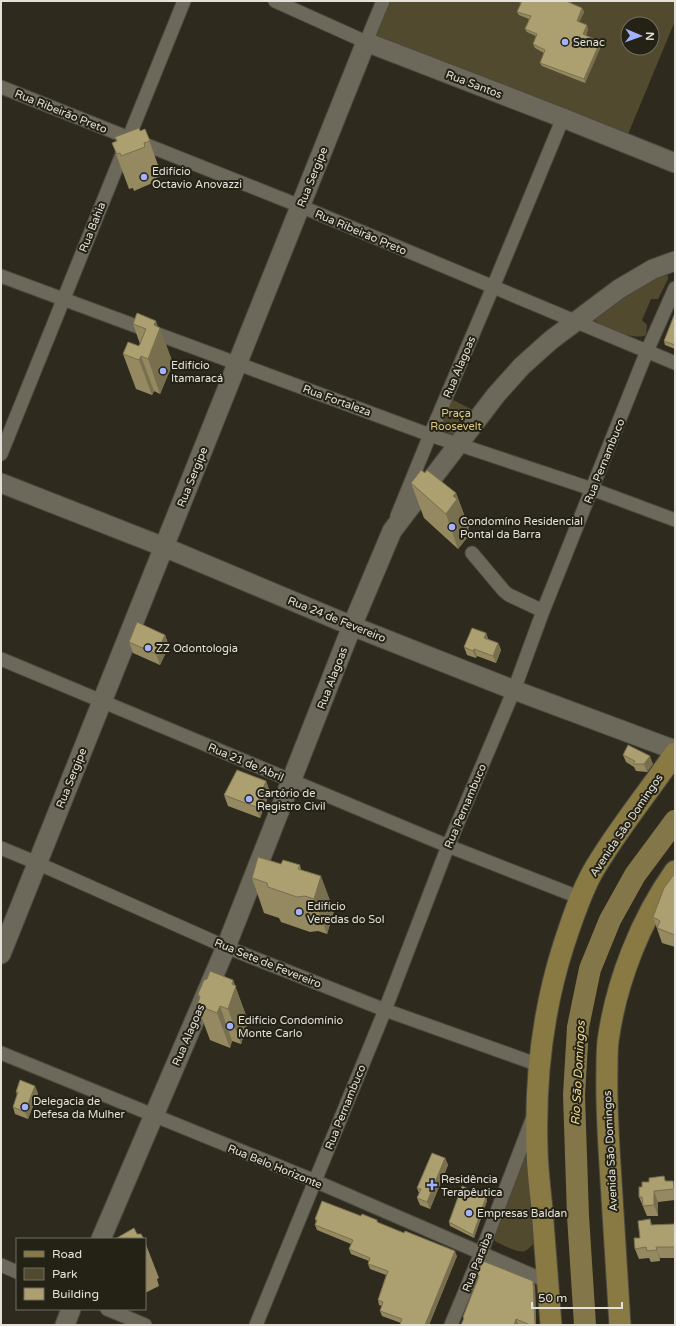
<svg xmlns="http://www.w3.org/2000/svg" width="676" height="1326" font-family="'Varela Round',sans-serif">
  <rect width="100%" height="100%" fill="#2e2a1e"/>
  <path fill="#524a2e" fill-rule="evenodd" d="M389,1H675V21L626,139L374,35ZM628,24H652V48H628Z
    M664,274L668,276V279L658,299H651L642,320L647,325L646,335C634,341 604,328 594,320L595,316L648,279Z
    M449,398L479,413L461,438L436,428Z
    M525,1156H528L535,1242C532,1245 529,1249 525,1251C520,1254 500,1244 495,1241L494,1237Z"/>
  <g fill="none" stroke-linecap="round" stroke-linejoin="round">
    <path stroke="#837648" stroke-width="22" d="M585,1325L578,1216L574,1095L578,1027L590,969L610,920L635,875L675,821"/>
    <defs>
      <path id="street" d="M275,1L366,42L383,1
        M1,87L300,206L675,363
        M1,276L430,435L592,489L675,520
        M1,454L184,1
        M397,516L430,435L493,287L563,118
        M472,553L504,591L509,595L543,611
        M1,659L448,846L581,898
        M1,848L37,863L226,947L385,1010L539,1065
        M1,1053L315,1181L548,1282
        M1,1265L17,1272
        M107,1309L145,1325
        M256,1325L385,1010L448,846L514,690L543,611L647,351L675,288
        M451,1325L481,1253L533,1117"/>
      <path id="secondary" d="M1,483L164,547L352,626L514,690L675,750
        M1,954L366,42L563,118L675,163
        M101,1239L226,947L352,626L392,531L496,395L522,366L551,340L619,289L653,269L675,261
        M65,1325L71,1309"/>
      <path id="primary" d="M551,1325C548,1286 545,1248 542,1209C540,1188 537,1167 537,1146C535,1077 543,1009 564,944C572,920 580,895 592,873C616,831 648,793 675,753
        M620,1325C617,1272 613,1218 610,1165C608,1133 606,1101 607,1068C607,1059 607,1050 608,1041C616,982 641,919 675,871"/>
    </defs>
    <use href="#street" stroke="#4b493f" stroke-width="15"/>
    <use href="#secondary" stroke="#4b493f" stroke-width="21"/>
    <use href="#primary" stroke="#4b493f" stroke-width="23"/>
    <use href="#street" stroke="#6c695b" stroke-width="13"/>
    <use href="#secondary" stroke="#6c695b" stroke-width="19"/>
    <use href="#primary" stroke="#887a42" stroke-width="21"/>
  </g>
  <path fill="#948960" d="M516,1H572L571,3L582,8L584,12L579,22L588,29L586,36L600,42L601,46L585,83L542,66L540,63L544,53L535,48L533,44L536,36L527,32L525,29L529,19L519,15L517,12L521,3Z
    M145,129L162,176L156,178L157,181L134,191L133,188L129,189L112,143Z
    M675,313V349L665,345L664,341Z
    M133,324L158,327L173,363L160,394L154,391L152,395L136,389L123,354L139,346L140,344Z
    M425,473L456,493L469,528H468L470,534L458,549L424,518L411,483Z
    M486,633L488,639L498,643L501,650L496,663L477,656L476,658L467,655L464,647Z
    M165,635L169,646L160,665L133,653L129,642Z
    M623,755L653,764L647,772L636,771L634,767L626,762Z
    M266,781L270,792L260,818L228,806L224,795Z
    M281,864L300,865L301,870L334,911L327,934L318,931L310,932L281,922L279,918L264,913L252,878Z
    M675,873V947L662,943L653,917Z
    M233,980L248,1021L241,1044L232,1041L230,1048L210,1040L197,1005L200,999L198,994Z
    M16,1092L38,1093L28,1119L15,1114L13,1107L17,1095Z
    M445,1158L448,1165L430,1209L420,1205L417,1198L419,1193L417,1188Z
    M664,1176L666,1181H673L675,1186V1200L658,1202V1216H647L639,1197L649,1182Z
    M486,1197L487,1201L474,1238L450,1226L449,1222Z
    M361,1216L377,1220L378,1223L457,1256L429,1325H400L401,1323L382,1316L380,1311L382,1306L379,1305L378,1300L386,1275L370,1269L368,1264L369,1261L351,1254L349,1249L351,1244L317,1230L315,1225L316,1222L315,1219Z
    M650,1219L652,1225L675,1224V1258H660V1261L651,1262L649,1258L639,1259L635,1249L640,1238Z
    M145,1242L159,1278L157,1279L159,1286L145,1293Z
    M477,1275L535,1286L536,1325H520L518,1324L463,1320V1317L478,1278Z"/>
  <path fill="#786f4e" d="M582,8L584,12L578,24L577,21Z
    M587,25L588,29L585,38L583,34Z
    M600,42L601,46L585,83L584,79Z
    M156,321L159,330L160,328L173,363L160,394L148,359L154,325Z
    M141,356L154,391L152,395L139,360Z
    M456,493L469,528H468L470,534L458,549L446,514L453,496Z
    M486,633L489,641L484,638Z
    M165,635L169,646L160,665L156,654Z
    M498,643L501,650L496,663L493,656Z
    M474,649L477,656L476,658L473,651Z
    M650,756L653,764L647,772L644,764Z
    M266,781L270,792L260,818L256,807Z
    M321,876L334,911L327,934L314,899Z
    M233,980L248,1021L241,1044L228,1009L232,984Z
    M220,1006L232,1041L230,1048L217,1013Z
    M35,1086L38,1093L28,1119L25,1112Z
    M445,1158L448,1165L430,1209L427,1202Z
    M673,1181L675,1186V1192L674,1189Z
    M654,1191L658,1202V1216L654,1205Z
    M486,1197L487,1201L474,1238L473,1235Z
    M656,1247L660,1258V1261L657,1250Z
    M455,1251L457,1256L429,1325H425Z
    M533,1281L535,1286L536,1325H535Z
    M516,1319L518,1324L517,1325H514Z"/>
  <path fill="#ac9f70" stroke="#786f4e" d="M522,1H569L568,2L582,8L577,21L587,25L583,34L600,42L584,79L540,63L545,50L533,44L537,34L525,29L531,16L517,12Z
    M139,128L140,131L145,129L150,141L144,143L145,147L121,156L120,153L117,154L112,143L117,141L115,137Z
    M137,313L156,321L154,325L160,328L148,359L141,356L139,360L123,354L128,342L139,346L146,329L133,324Z
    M675,313V345L664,341Z
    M421,470L425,473L427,470L456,493L453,496L457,499L446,514L411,483Z
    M137,622L165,635L156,654L129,642Z
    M472,628L486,633L484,638L498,643L493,656L474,649L473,651L464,647Z
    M628,745L650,756L644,764H633L635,761L623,755Z
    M237,770L266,781L256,807L224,795Z
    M258,857L281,864L283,860L300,865L298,869L321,876L314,899L305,896L297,897L268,887L267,883L252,878Z
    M675,873V935L657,928L660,921L653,917L664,888Z
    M210,971L233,980L232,984L236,986L228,1009L220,1006L217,1013L197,1005L200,997L198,994L204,980L207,979Z
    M20,1080L35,1086L25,1112L13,1107L18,1092H16Z
    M432,1153L445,1158L427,1202L417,1198L421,1189L417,1188Z
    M664,1176L665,1181H673L674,1189L654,1191V1205L643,1206L642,1197H639V1187H642V1182H649V1178Z
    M462,1186L486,1197L473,1235L449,1222Z
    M322,1201L361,1216L362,1214L377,1220V1222L404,1233L405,1231L455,1251L425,1325H400L402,1319L380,1311L383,1302L378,1300L388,1271L368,1264L370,1258L349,1249L353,1240L315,1225L317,1220L315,1219Z
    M650,1219L651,1225L675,1224V1247H656L657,1250L647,1251L646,1247L635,1249L634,1238H640L638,1221Z
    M134,1228L137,1234H141L144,1239H115Z
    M483,1261L533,1281L535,1325H530L516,1319L514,1325H461L464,1318L463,1317L479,1276L477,1275Z"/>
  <g fill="#a2b2fd" stroke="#242115" stroke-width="1.5">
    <circle cx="565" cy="42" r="4"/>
    <circle cx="144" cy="177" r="4"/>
    <circle cx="163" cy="371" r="4"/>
    <circle cx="452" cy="527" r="4"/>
    <circle cx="148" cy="648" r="4"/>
    <circle cx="249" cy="799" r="4"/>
    <circle cx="299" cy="912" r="4"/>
    <circle cx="230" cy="1026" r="4"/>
    <circle cx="25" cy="1107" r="4"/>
    <path d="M430 1179h4v4h4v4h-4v4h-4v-4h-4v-4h4z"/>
    <circle cx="469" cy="1213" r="4"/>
  </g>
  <g text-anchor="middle" stroke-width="4" stroke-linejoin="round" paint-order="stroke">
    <g font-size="11" fill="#e3e1da" stroke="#242115" text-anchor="start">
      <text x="573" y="46">Senac</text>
      <text x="152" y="175">Edifício<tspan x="152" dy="13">Octavio Anovazzi</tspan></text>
      <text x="171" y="369">Edifício<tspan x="171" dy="13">Itamaracá</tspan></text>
      <text x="460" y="525">Condomíno Residencial<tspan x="460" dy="13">Pontal da Barra</tspan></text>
      <text x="156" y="652">ZZ Odontologia</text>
      <text x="257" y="797">Cartório de<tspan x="257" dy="13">Registro Civil</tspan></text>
      <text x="307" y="910">Edifício<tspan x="307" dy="13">Veredas do Sol</tspan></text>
      <text x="238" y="1024">Edifício Condomínio<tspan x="238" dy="13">Monte Carlo</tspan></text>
      <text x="33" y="1105">Delegacia de<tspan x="33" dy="13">Defesa da Mulher</tspan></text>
      <text x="441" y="1183">Residência<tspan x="441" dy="13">Terapêutica</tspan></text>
      <text x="477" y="1217">Empresas Baldan</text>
    </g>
    <g font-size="11" fill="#e3e1da" stroke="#242115">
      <text transform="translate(474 84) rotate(21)" y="4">Rua Santos</text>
      <text transform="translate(61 111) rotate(22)" y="4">Rua Ribeirão Preto</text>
      <text transform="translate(312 177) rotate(-68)" y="4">Rua Sergipe</text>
      <text transform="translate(92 227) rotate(-68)" y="4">Rua Bahia</text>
      <text transform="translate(361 232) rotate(23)" y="4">Rua Ribeirão Preto</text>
      <text transform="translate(459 367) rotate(-67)" y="4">Rua Alagoas</text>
      <text transform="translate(337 400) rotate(20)" y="4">Rua Fortaleza</text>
      <text transform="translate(604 461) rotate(-68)" y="4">Rua Pernambuco</text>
      <text transform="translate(192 477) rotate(-68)" y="4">Rua Sergipe</text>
      <text transform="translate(337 619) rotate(22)" y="4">Rua 24 de Fevereiro</text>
      <text transform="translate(332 678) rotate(-69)" y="4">Rua Alagoas</text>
      <text transform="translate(246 762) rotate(23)" y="4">Rua 21 de Abril</text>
      <text transform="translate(71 778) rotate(-68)" y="4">Rua Sergipe</text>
      <text transform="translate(465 806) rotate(-67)" y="4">Rua Pernambuco</text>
      <text transform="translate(626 825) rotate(-56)" y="4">Avenida São Domingos</text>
      <text transform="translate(268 963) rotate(22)" y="4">Rua Sete de Fevereiro</text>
      <text transform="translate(188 1035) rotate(-67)" y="4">Rua Alagoas</text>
      <text transform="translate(345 1107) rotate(-68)" y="4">Rua Pernambuco</text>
      <text transform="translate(610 1151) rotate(-93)" y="4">Avenida São Domingos</text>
      <text transform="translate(275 1166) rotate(22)" y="4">Rua Belo Horizonte</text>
      <text transform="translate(477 1262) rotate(-68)" y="4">Rua Paraiba</text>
    </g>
    <g font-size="11" fill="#dec981" stroke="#242115">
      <text x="456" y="417">Praça<tspan x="456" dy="13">Roosevelt</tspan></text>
    </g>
    <g font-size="12" font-style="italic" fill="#eed990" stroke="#242115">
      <text transform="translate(578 1073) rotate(-87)" y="4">Rio São Domingos</text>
    </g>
  </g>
  <rect width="676" height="1326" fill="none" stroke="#e3e1da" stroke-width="4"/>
  <rect x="16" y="1238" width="130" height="72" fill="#242115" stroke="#706e64"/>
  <rect x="24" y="1251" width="20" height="6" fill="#887a42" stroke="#706e64"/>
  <text x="52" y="1258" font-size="12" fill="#e3e1da">Road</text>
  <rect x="24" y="1268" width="20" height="12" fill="#524a2e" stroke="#706e64"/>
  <text x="52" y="1278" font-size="12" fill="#e3e1da">Park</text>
  <rect x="24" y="1288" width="20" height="12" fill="#ac9f70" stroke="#706e64"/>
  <text x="52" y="1298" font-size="12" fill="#e3e1da">Building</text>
  <g transform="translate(640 36) rotate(92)"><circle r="19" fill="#242115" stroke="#706e64"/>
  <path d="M0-3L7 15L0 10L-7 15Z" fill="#a2b2fd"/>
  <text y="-6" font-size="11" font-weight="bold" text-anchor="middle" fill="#e3e1da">N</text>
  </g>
  <path d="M532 1302v6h90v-6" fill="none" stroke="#e3e1da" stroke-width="2"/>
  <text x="538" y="1302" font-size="12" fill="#e3e1da" stroke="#242115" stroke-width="3" paint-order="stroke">50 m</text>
</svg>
